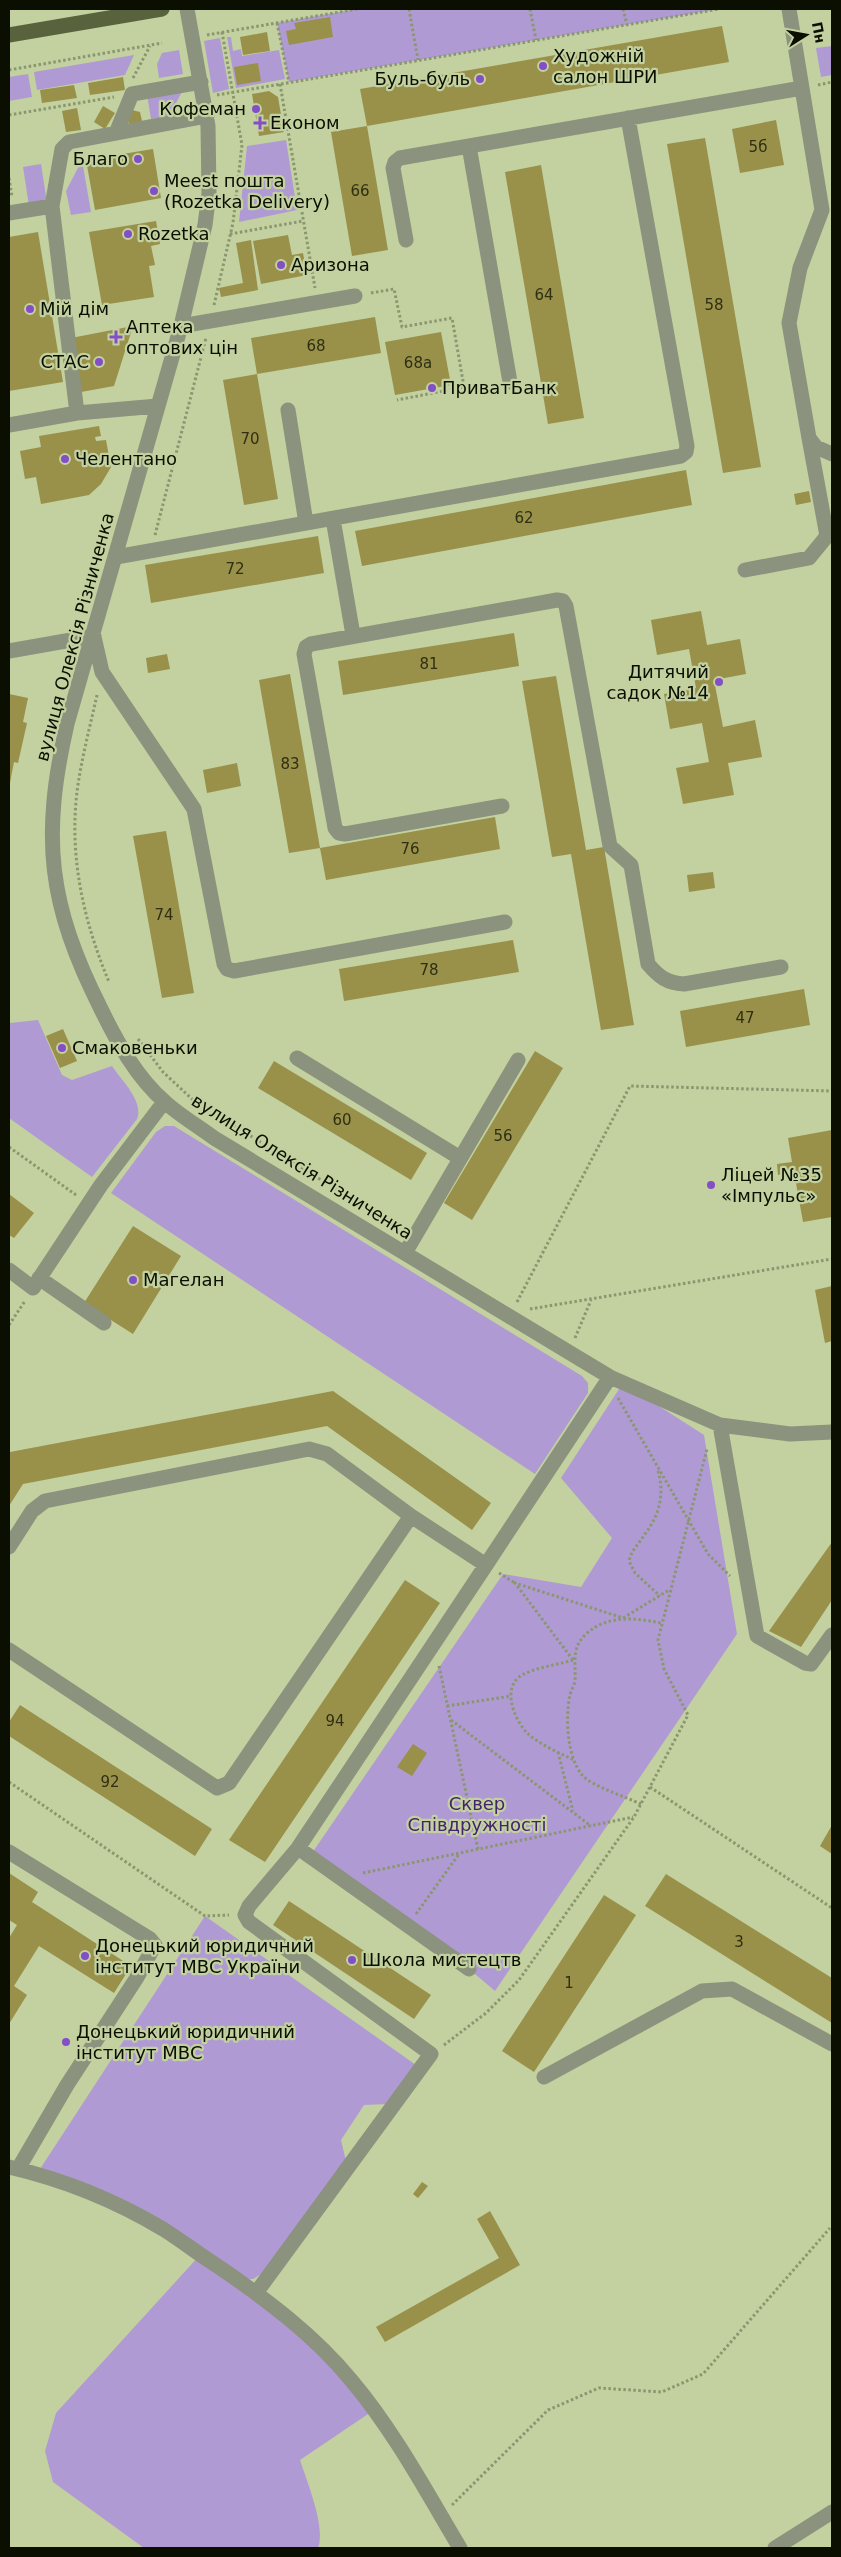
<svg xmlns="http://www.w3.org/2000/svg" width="841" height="2557" font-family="'DejaVu Sans',sans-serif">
  <rect width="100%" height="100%" fill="#c2d19f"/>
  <path fill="#b09ad4" d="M357,9H719L289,82L277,23Z
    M227,37H231L233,51L241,49L242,56L279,50L285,79L236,88Z
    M220,38L229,89L213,93L204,41Z
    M832,46V75L821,77L816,48Z
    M179,50L183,74L159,78L157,64L162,53Z
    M134,55L125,75L37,90L34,72Z
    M28,74L32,97L9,101V77Z
    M184,88L169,116L151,119L147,95Z
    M286,140L297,210L239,222L247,146Z
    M82,160L91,212L71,215L66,191Z
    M41,164L47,203L29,206L23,167Z
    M38,1020L62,1075L72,1080L112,1066C122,1081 144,1101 137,1119L92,1177L9,1118L10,1023Z
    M165,1126H174L582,1376L588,1383V1393L535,1474L111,1193L156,1132Z
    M623,1383L704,1435L737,1634L495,1991L469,1969L310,1856L503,1574L581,1587L612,1538L561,1478Z
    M205,1916L416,2065L388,2104L364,2105L341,2140L346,2161L261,2274L253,2279H242L40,2169Z
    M200,2255L256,2293L374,2410L300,2460C307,2482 326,2527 318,2548H144L53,2482L45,2451L56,2413Z"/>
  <path fill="#99904a" d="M330,17L333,37L289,45L286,31L296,29L294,23Z
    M722,26L729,62L367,126L360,89Z
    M267,32L270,51L243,55L240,37Z
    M258,63L261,81L237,85L234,67Z
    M123,77L125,90L90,95L88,83Z
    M74,85L77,98L42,103L40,90Z
    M269,91L278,97L284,132L259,136L252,94Z
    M103,106L115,113L105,129L94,122Z
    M77,108L81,130L66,132L62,111Z
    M132,110L140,112L142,121L131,125L128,122Z
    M776,120L784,165L740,173L732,129Z
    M367,126L388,250L352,256L331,132Z
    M705,138L761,467L723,473L667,144Z
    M153,149L161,198L95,210L86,160Z
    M541,165L584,418L548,424L505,172Z
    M156,221L160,244L151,246L155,265L149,266L154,297L102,305L89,232Z
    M38,232L63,382L9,391V237Z
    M288,235L292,255L303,253L307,275L261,284L253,241Z
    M251,240L258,290L221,297L219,288L243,283L236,243Z
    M375,317L381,353L257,374L251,338Z
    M133,326L114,386L81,392L71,338Z
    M441,332L451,385L395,395L385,342Z
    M257,374L278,499L244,505L223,380Z
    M99,426L101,436L95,437L96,441L106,440L111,467L101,484L89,495L41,504L36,477L25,479L20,451L41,447L39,436Z
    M686,470L692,505L362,566L355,531Z
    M809,491L811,502L796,505L794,494Z
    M318,536L324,573L151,603L145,565Z
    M701,611L707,645L740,639L746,674L714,680L723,727L755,720L762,757L728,763L734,795L683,804L676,768L709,762L702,723L670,729L664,694L696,688L689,649L657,655L651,620Z
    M514,633L519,666L343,695L338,661Z
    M167,654L170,669L148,673L146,658Z
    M290,674L320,848L289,853L259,680Z
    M556,676L586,850L604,847L634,1025L601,1030L571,854L552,857L522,681Z
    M9,694L28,698L23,722L27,723L18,763L14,762L10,783Z
    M237,763L241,786L207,793L203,770Z
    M495,817L500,849L326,880L320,848Z
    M166,831L194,993L162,998L133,836Z
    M713,872L715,888L689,892L687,875Z
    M513,940L519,972L344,1001L339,969Z
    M804,989L810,1025L686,1047L680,1011Z
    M63,1029L77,1061L60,1068L46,1036Z
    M535,1051L563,1068L472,1220L444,1203Z
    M274,1061L427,1153L411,1180L258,1088Z
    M832,1130V1217L803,1222L794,1172L778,1175L777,1164L792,1162L788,1138Z
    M9,1194L34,1213L14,1238L9,1235Z
    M133,1226L181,1256L133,1334L84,1303Z
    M832,1286V1341L825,1343L815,1290Z
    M333,1391L491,1503L472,1530L327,1426L23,1484L9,1506L10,1452Z
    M832,1542V1600L801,1647L769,1631Z
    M405,1580L440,1603L265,1862L229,1840Z
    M20,1705L212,1829L195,1856L9,1736V1722Z
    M413,1744L427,1753L412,1776L397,1767Z
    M832,1825V1854L820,1846Z
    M9,1873L38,1892L32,1902L131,1966L114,1993L39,1946L14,1986L27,1995L9,2024V1938L17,1925L9,1920Z
    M666,1874L832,1978V2023L645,1906Z
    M604,1895L636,1915L534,2072L502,2051Z
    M289,1901L431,1995L414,2019L273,1925Z
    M422,2182L428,2186L418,2198L413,2194Z
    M490,2211L520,2265L385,2342L376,2327L499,2258L477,2219Z"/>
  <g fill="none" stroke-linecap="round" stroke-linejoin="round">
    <path stroke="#8a966f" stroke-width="3" stroke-dasharray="2.5 2.5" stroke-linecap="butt" d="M409,9L418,60
      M530,9L536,40
      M623,9L627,25
      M277,23L289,82
      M207,35L357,9
      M9,70L162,43
      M133,78L150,46
      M280,84L315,288
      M818,85L832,82
      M217,95L719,9
      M9,115L114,97
      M9,178L12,197
      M230,234L303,221
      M371,293L394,289L402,327L452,318L464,387L397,400
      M214,305L233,223L242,145L222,32
      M155,535L206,338
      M97,695C90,727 81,760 77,792C69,858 84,922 109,982
      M138,1039L163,1072L193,1100L342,1193
      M9,1147L76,1195
      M517,1302L630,1086L832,1091
      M530,1309L832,1259
      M9,1325L25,1301
      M575,1338L591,1300
      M618,1398L708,1554L730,1576
      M658,1471C665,1494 659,1516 645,1534C639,1544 632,1549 629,1561L635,1573L660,1596
      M499,1573L515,1583
      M573,1660L515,1583L623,1618L669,1590
      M573,1660C557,1665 537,1667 522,1675C501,1687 514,1719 527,1733C539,1744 559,1753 574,1760
      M439,1666L478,1849
      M447,1706L511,1696
      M451,1720L591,1826
      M558,1752L573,1811
      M9,1782L205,1916L229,1915
      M650,1787L832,1908
      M641,1804C626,1797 592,1786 583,1776C567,1758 565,1718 570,1695C571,1690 574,1686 575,1681C576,1663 571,1649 585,1635C607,1614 635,1618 661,1623
      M363,1873L633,1817
      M416,1914L459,1854
      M444,2045L486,2013L519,1980L634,1817L688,1715L664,1669L658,1640L707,1449
      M452,2505L548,2410L599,2388L662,2392L703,2374L830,2228"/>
    <path stroke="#8b927d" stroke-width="15" d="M187,9L208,126L209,193L205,225L181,326L67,724C41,838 48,904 101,1009C117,1042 137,1078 165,1102C179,1115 198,1126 214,1138L610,1377L720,1425L790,1434L832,1432
      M789,9L822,210L800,268L789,323L809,438L816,447L832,454
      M116,133L132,94L201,82
      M469,146L510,382
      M52,206L62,149L69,142L207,116
      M9,213L52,206L77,413
      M406,240L393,168L395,162L400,158L802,88
      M181,326L355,296
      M288,410L306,523
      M9,425L77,413L158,406
      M333,519L353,635
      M116,557L681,456L686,452L687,446L628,118
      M745,570L809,558L827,536L809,438
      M94,637L102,672L194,809L224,964L227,969L234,971L505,922
      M9,651L94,636
      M502,806L345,834L339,833L335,828L304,654L306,647L311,644L557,600L563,601L566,606L610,846L631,865L648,964C659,977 667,983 684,984L781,967
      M297,1058L460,1158
      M405,1253L518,1060
      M9,1270L33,1288L101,1185L164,1102
      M39,1278L104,1323
      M720,1425L757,1636L805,1663L811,1664L832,1635
      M9,1547L32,1511L45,1501L309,1449L327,1454L411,1516L486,1565L610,1377
      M9,1650L217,1788L229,1783L411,1516
      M298,1848L486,1565
      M9,1852L150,1939L155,1945L136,1979L67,2085L18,2169
      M544,2077L702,1991L732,1989L832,2044
      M9,2167C61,2179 116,2201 163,2229C182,2241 200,2255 219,2267C267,2300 314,2335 351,2380C394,2431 426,2491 460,2548
      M256,2293L431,2054L249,1922L245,1915L249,1906L298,1848L469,1969
      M775,2548L832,2512"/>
    <path stroke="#58633e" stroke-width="15" d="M9,35L162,9"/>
  </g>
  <g fill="#844ec6" stroke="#c2d19f" stroke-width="2">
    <circle cx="543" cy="66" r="5"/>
    <circle cx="480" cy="79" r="5"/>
    <circle cx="256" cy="109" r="5"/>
    <path d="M257.5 115.5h5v5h5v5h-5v5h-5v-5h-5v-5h5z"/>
    <circle cx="138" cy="159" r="5"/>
    <circle cx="154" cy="191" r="5"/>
    <circle cx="128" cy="234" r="5"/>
    <circle cx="281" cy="265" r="5"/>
    <circle cx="30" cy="309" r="5"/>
    <path d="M113.5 329.5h5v5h5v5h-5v5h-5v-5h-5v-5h5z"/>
    <circle cx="99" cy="362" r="5"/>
    <circle cx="432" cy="388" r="5"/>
    <circle cx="65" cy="459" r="5"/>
    <circle cx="719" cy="682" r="5"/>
    <circle cx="62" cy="1048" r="5"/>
    <circle cx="711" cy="1185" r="5"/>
    <circle cx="133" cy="1280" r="5"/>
    <circle cx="85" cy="1956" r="5"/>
    <circle cx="352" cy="1960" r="5"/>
    <circle cx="66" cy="2042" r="5"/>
  </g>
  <g text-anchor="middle" stroke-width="4.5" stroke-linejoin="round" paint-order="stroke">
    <g font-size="15" fill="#2e2f13">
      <text x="758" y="152">5б</text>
      <text x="360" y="196">66</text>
      <text x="544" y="300">64</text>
      <text x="714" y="310">58</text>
      <text x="316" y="351">68</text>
      <text x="418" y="368">68а</text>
      <text x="250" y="444">70</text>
      <text x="524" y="523">62</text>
      <text x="235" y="574">72</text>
      <text x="429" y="669">81</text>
      <text x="290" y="769">83</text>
      <text x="410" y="854">76</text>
      <text x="164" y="920">74</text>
      <text x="429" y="975">78</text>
      <text x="745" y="1023">47</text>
      <text x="342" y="1125">60</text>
      <text x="503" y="1141">56</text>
      <text x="335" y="1726">94</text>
      <text x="110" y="1787">92</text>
      <text x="739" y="1947">3</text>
      <text x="569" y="1988">1</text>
    </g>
    <g font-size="18" fill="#0a0f01" stroke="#c2d19f" text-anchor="start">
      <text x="553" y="62">Художній<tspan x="553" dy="21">салон ШРИ</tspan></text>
      <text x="470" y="85" text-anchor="end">Буль-буль</text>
      <text x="246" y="115" text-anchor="end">Кофеман</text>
      <text x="270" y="129">Економ</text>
      <text x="128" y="165" text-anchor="end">Благо</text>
      <text x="164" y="187">Meest пошта<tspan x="164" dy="21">(Rozetka Delivery)</tspan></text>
      <text x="138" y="240">Rozetka</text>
      <text x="291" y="271">Аризона</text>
      <text x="40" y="315">Мій дім</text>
      <text x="126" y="333">Аптека<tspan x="126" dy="21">оптових цін</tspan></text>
      <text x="89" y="368" text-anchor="end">СТАС</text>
      <text x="442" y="394">ПриватБанк</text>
      <text x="75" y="465">Челентано</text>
      <text x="709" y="678" text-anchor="end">Дитячий<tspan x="709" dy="21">садок №14</tspan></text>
      <text x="72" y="1054">Смаковеньки</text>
      <text x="721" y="1181">Ліцей №35<tspan x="721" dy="21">«Імпульс»</tspan></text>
      <text x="143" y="1286">Магелан</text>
      <text x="95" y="1952">Донецький юридичний<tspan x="95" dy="21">інститут МВС України</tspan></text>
      <text x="362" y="1966">Школа мистецтв</text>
      <text x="76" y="2038">Донецький юридичний<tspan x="76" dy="21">інститут МВС</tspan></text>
    </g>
    <g font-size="18" fill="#0a0f01" stroke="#c2d19f">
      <text transform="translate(75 637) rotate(-75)" y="6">вулиця Олексія Різниченка</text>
      <text transform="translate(302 1167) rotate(32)" y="6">вулиця Олексія Різниченка</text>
    </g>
    <g font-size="18" fill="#45236c" stroke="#c2d19f">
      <text x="477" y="1810">Сквер<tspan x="477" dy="21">Співдружності</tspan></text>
    </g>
  </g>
  <rect width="841" height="2557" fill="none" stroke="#0a0f01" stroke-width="20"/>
  <g transform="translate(806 35) rotate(79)" stroke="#c2d19f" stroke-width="4" paint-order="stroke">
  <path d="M0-4L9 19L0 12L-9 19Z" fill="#0a0f01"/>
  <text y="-8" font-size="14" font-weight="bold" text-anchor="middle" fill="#0a0f01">Пн</text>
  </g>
</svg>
